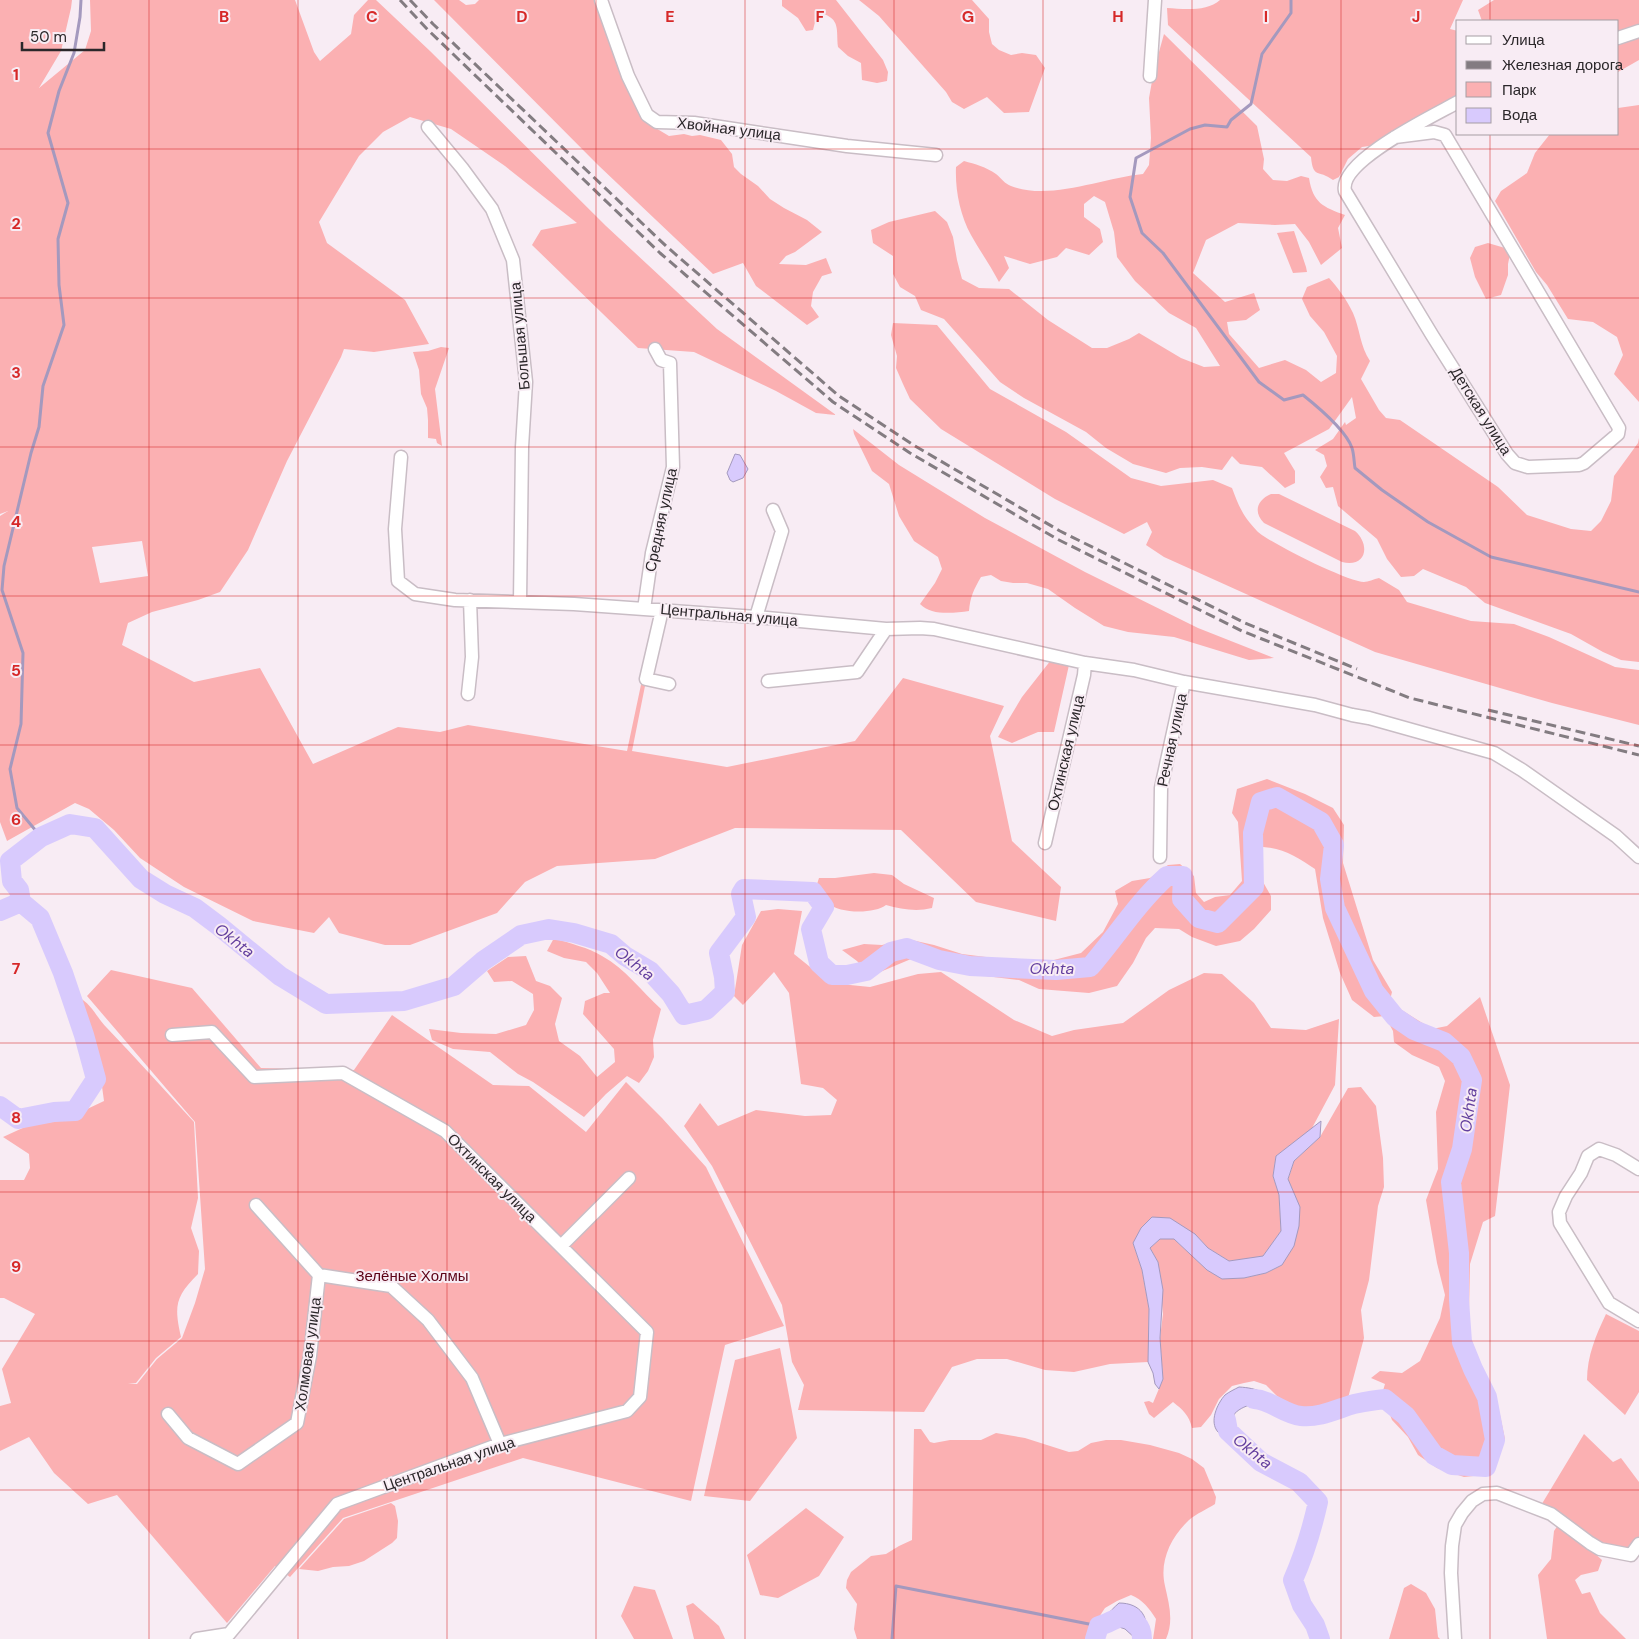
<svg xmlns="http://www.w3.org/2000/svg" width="1639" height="1639" font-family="'DM Sans',sans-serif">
  <rect width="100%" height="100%" fill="#f8ecf4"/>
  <path fill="#fbb0b2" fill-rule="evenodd" d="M0,0H72L71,8L61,51L39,88L85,50L91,31L90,0H295L314,52L320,61L351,34L354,15L368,0H376L430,51L606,226L717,329L836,415L816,413L776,391L694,352L638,348L532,245L541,230L577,223L505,166L451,129L410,117L383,132L359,156L319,222L327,243L405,300L429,344L374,352L344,349L341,357L287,461L248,550L220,592L198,600L152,612L128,623L122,645L194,682L260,668L313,764L398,727L440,732L468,725L627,751L642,680L646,681L632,751L727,767L855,741L903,678L1004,706L990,736L1012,841L1061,887L1056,921L976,902L901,830L735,828L655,859L557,866L525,882L497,913L410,945H385L339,933L329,917L314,933L253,921L184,887L140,858L114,830L89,809L75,803L7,841L0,822V516L8,511L0,514ZM142,541L148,576L100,583L92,547Z
    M434,0H459L466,5L475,4L479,0H595L629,90L654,127L669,136L684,134L692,136L700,135L721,140L732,154L734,167L741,174L758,186L770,199L784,208L807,220L822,232L795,252L786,256L779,264L806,265L826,258L832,273L822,276L813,292L811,306L819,317L807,325L756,286L743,263L713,274L598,165Z
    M782,0H836L883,60L888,72L887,81L877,83L862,80L861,63L848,56L838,47C836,30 841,19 821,13L816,18L813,30L806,31L798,18L782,6Z
    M859,0H972L989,19V32L992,44L999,50L1011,55L1022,53L1036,55L1045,68L1029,112L1004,113L987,97L964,109L952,102L946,92L879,16Z
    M1220,0H1463L1450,29L1458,31V106L1383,144L1362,147L1348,159L1339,177L1333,180C1318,169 1313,179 1311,157L1168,25L1167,8C1183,9 1207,12 1220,0Z
    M1494,0H1639V25L1618,31V21H1482L1478,10Z
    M1164,34L1257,126L1264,159L1263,169L1273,180L1287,181L1301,176L1309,178C1313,203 1323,207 1345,215L1338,228L1342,248L1321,265L1309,242L1295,224L1275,225L1238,223L1206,240L1193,273L1225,302L1254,293L1260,310L1246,320L1227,322L1229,334L1259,368L1285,360L1306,370L1321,382L1336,373L1337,356L1324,332L1310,316L1302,299L1307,287L1329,278C1338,288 1347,300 1353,313C1360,329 1360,346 1370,361L1361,379L1379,410L1386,418L1400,420L1498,487L1527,515L1571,529L1591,531L1601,521L1611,501L1614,476L1638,443L1639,438V662L1621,660L1603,652L1571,634L1485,603L1466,587L1423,569L1414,576L1401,577L1387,559L1377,539L1338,506L1333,487L1326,488L1320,477L1327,466L1324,455L1315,450L1333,439L1345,422L1346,425L1356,418L1352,397L1329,429L1284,453L1295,471V483L1285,488L1262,467L1240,464L1232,456L1222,470L1202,467L1180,468L1166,473L1133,464L1106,448L1086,432L1024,398L1000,382L944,319L921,310L915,296L900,287L893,274V256L873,243L871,230L889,222L935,211L947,222L953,237L957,260L962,279L979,288L1009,289L1048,320L1092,348H1107L1129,339L1139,333L1181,358L1204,367L1220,366L1196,328L1169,313L1135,281L1117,257L1114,232L1105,202L1094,196L1084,204V217L1100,229L1103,242L1089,255L1066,248L1057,257L1030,264L1004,256L1009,268L999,282C990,265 980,251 971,235C960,215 955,190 956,167L964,161C975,164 986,167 996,174C1001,178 1005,184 1011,186C1050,201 1102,178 1143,174L1149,165L1151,138L1149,98L1154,70Z
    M1639,35V60L1618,72V39Z
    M1639,105V402L1614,374L1623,355L1617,337L1593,322L1568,319L1547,285L1536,272L1495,201L1501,191L1527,173L1535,153L1550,134H1618V108Z
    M1294,231L1306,267L1307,272L1293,273L1277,233Z
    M1488,243L1505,248L1510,254L1508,264V275L1501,295L1486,299L1475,277L1470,258L1475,247Z
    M893,323L937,325L990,389L1066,432L1131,478L1161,486L1213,480L1232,488C1239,507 1243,516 1257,531C1268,542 1348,582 1364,582C1368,582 1374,579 1379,578L1399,590L1407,602L1471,621L1514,624L1549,637L1615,667L1639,670V725L1552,703L1375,652L1164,557L1146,545L1152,532L1147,522L1124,534L1055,499L941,429L910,399L903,384L896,368L897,356L891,335Z
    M441,347L449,348L435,389L442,446L437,443L436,439L428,438V420L427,408L421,394L419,370L413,352L428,351Z
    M853,429L899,465L985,518L1085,572L1198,628L1274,658L1249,660L1174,637L1128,632L1104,626L1075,608L1048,589L1027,583H1013L1001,581L991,575L981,577C974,589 970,597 969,611C954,613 931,616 920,604L935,583L942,569L938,557L914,541L899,516L889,484L872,471L854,434Z
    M1271,494H1279L1355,531C1371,545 1366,568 1342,562L1264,523C1253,512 1257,500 1271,494Z
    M1051,660L1069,665L1054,732H1038L1012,743L998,737L1022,697Z
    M1267,779L1305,794L1333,808L1344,825L1343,863L1373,960L1392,992L1388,1008L1400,1009L1432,1029L1447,1026L1480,997L1510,1085L1495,1216L1483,1222L1470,1264L1469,1311L1471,1339L1493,1395L1500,1415L1505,1439L1496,1461L1483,1475L1464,1477L1437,1468L1418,1455L1408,1437L1392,1420L1382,1394L1385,1384L1371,1378L1380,1371L1402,1373L1420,1361L1440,1318L1445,1295L1437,1263L1426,1200L1438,1169L1436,1112L1445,1081L1439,1067L1412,1055L1394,1042L1393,1031L1385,1016L1374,1017L1352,1000L1340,973L1323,918L1315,869C1299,858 1283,848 1263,847L1259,865L1263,882L1271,896V910L1254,929L1240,941L1216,946L1192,937L1179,929L1155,928L1146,938L1133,963L1117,986L1089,993L1039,989L1019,980L953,972L911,959L873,975L866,971L857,961L842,950L864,944L882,945L907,939L934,945L962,954L994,958L1050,961L1081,953L1103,932L1118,904L1115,891L1132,881L1150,878L1168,865L1180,864L1194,876L1196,893L1204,902L1215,897L1230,895L1242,881L1238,822L1232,813L1237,789Z
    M874,873L892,875L904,884L934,898L932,908C916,912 901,909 886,905C875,914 839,914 828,903C823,899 820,892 816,887L819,878H835Z
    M778,909L802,911L794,954L830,983L870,987L918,974L941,972L1014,1020L1052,1036L1074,1030L1123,1023L1169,990L1204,973L1222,974L1254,1003L1271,1028L1306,1030L1339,1019L1335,1085L1311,1130L1276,1156L1273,1176L1279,1195L1281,1231L1263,1257L1229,1261L1208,1248L1195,1234L1133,1243L1142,1270L1149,1309L1148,1362L1110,1364L1074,1372L1045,1370L1007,1359H977L952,1367L924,1412L798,1410L804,1385L792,1362L782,1305L712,1166L684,1126L700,1103L718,1126L756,1110L805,1116L831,1115L837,1100L823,1088L801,1084L789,993L774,972L743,1005L734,996L742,945L761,911Z
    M554,938C568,943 590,948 602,956C626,969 641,991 661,1009L653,1040L654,1057L648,1071L639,1083L627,1076L606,1094L584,1117L533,1082L518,1074L490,1052L453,1049L432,1040L429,1029L461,1033L496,1034L526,1025L534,1010L533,994L512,981L494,982L487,971L508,957L526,956L536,981L550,986L562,998L555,1024L559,1041L580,1056L597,1077L615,1062L614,1049L583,1014L585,1001L604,993H610L597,973L586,962L564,958L547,951Z
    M111,970L192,988L261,1068L354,1070L392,1015L493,1085L529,1086L586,1132L626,1082L662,1118L706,1167L784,1326L725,1345L691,1501L523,1458L343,1518L290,1577L275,1566L227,1623L117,1495L88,1504L54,1473L29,1437L0,1451V1406L11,1403L2,1369L35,1314L4,1298H0V1180H24L30,1168L29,1154L3,1137L27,1126L64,1120L104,1101L97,1050L78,997C91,1003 97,1018 107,1028C137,1059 165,1091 194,1122L198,1198L191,1228L199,1251L198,1274C175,1297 174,1306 181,1337L156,1358L136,1383L128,1384H137L157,1359L182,1338L195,1303L205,1269L195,1122L87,996Z
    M1361,1087L1376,1106L1383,1158L1384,1187L1378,1206L1369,1280L1361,1310L1364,1338L1348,1398L1330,1409L1304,1408L1293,1406L1277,1396L1266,1385L1254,1381L1244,1383L1232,1386L1219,1399L1211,1415L1201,1427L1192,1428C1189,1415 1183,1410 1173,1402L1154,1418L1149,1414L1144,1402L1149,1401L1153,1403L1163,1379L1160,1338L1163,1314L1158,1262L1150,1248L1160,1239H1174L1207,1270L1244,1278L1266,1273L1282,1265L1295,1195L1288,1180L1294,1161L1320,1137L1348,1088Z
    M1606,1314L1639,1331V1392L1625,1415L1587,1380C1587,1356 1596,1335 1606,1314Z
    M780,1348L797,1438L750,1501L704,1496L735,1360Z
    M914,1429H921L930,1442L934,1443L950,1440H981L996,1433L1025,1438L1069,1452L1078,1451L1091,1443L1106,1440H1121L1150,1445L1179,1453L1192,1459L1204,1468L1216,1497L1215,1504C1207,1509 1196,1514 1189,1520C1171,1537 1159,1561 1165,1586C1169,1604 1174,1621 1166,1639H1153L1156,1619C1149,1608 1143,1600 1131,1595L1117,1601L1105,1608L1093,1626L1091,1639H857L854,1629L857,1604L846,1588L847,1580L851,1572L871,1556L886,1554L899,1546L912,1540Z
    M1584,1434L1613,1462L1621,1458L1639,1482V1540L1631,1551L1590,1541L1540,1507Z
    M391,1503L395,1506L398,1521L397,1538L392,1543L364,1561L349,1566L333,1567L318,1571L299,1569L344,1519Z
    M806,1508L844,1537L819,1576L778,1598L760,1595L747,1555Z
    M1558,1525H1563L1602,1560L1598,1571L1581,1575L1575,1580L1582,1594L1590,1592L1600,1613L1626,1639H1547L1538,1575L1551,1559L1554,1531Z
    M1411,1584L1426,1593L1435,1609L1438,1637L1440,1639H1389L1404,1588Z
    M634,1586L655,1590L673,1639H634L621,1616Z
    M693,1603L719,1626L725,1639H694L686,1606Z"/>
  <path fill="#d8cafd" stroke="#a499be" d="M735,454L740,455L748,469L743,478L733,482L730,480L727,473Z
    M1321,1121L1320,1137L1294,1161L1288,1179L1300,1207L1299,1226L1294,1246L1282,1265L1266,1273L1244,1278L1222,1279L1207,1270L1174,1239H1160L1150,1248L1158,1262L1163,1290L1160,1338L1163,1379L1159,1389L1155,1384L1153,1373L1148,1362L1149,1309L1142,1270L1133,1243L1141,1228L1152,1217L1170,1218L1195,1234L1208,1248L1229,1261L1263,1256L1281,1231L1279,1195L1273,1176L1276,1156Z
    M1239,1387C1258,1388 1268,1393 1279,1409C1273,1407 1266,1404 1260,1404C1247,1403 1226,1413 1232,1428C1233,1433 1237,1438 1240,1442C1232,1440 1223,1438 1218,1432C1209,1422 1217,1404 1225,1395C1229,1392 1235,1389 1239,1387Z
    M1119,1603C1141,1603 1151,1618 1144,1639H1136L1125,1629L1116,1626L1096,1633C1100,1621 1110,1611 1119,1603Z"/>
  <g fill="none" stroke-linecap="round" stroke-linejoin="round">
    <path stroke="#a499be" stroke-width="3" d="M1291,0V13L1262,54L1251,104L1231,120L1227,127L1205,125L1190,129L1136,158L1130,197L1142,233L1163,253L1259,382L1284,400L1303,395C1318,407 1346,430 1352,448C1354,454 1354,462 1355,468L1382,490L1428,522L1491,557L1639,592
      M41,837L17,808L10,769L21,724L23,653L2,590L4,566L31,453L39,427L43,386L64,325L59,285L58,239L68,203L48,133L59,91L74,53L80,17L81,0
      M892,1639L896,1586L1099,1626"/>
    <path stroke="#d8cafd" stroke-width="20" d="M0,911L21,902
      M0,1106L18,1119L54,1112L75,1111L96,1079L84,1035L63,973L40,918L21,902L19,890L12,881L10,861L41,837L70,824L95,828L141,879L165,894L195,908L219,926L280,976L326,1004L404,1001L454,986L483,961L521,935L549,929L574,933L611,944L625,956L650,971L671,994L684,1015L706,1010L725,992L724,977L719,953L746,917L741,894L744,889L813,892L824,907L811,929L819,963L832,975H847L866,971L891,952L907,948L939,960L970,966L1056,970L1090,967C1116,937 1137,903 1167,876H1183L1182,899L1199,918L1218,923L1254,887L1253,833L1261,802L1277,797L1321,822L1334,845L1330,879L1335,908L1374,991L1395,1017L1414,1030L1444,1042L1461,1057L1472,1080L1462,1149L1451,1182L1459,1253V1300L1462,1342L1473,1369L1487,1397L1495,1440L1486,1467L1452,1465L1434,1455L1406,1416L1385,1399C1374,1400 1364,1402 1354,1404C1337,1409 1319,1418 1301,1416C1284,1414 1271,1400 1254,1399
      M1226,1420L1228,1431L1261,1462L1299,1482L1318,1502C1312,1529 1304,1555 1293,1580L1302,1605L1315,1625L1320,1639
      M1095,1639L1099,1626C1115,1622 1122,1609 1137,1624C1141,1628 1142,1633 1142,1639"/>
    <defs>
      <path id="street" d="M601,0L628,76L647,115L657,122L694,123L847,146L936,155
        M1618,38L1639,31
        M1150,76L1155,0
        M428,127L462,168L492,209L513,260L526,382L522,447L520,602
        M1395,137L1434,132L1445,135L1616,423L1619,428L1618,434L1584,463L1579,465L1528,467L1515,463L1507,454L1432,335L1345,191C1338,161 1435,115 1458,102
        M401,457L395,529L398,581L415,594L455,600L574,604L756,617L886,629L920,628L934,629L1085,663L1134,670L1184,682L1315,705L1352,715L1369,718L1494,753L1522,770L1616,836L1639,857
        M644,609L652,553L673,467L670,363L661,360L655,349
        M662,610L646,679L669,684
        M756,617L782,531L773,510
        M768,681L857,672L886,629
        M468,694L472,657L470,600
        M1045,843L1084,675L1085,663
        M1160,857L1161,788L1184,682
        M172,1035L212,1032L254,1077L343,1073L445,1131L647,1332L640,1397L627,1411L500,1444L337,1504L229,1634L197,1639
        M1639,1169L1616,1155L1599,1149L1588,1156L1581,1173L1566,1196L1559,1212L1560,1223L1609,1303L1639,1321
        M256,1205L319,1275L391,1286L428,1320L472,1378L500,1444
        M561,1246L629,1178
        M168,1414L188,1438L238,1464L297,1423L310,1356L319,1275
        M1455,1639L1451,1573L1452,1546L1455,1525L1462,1513L1472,1501L1483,1494L1497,1493L1551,1514L1590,1543L1600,1549L1631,1555L1639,1544"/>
    </defs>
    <use href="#street" stroke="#c9bdc5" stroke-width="15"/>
    <use href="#street" stroke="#fff" stroke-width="12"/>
    <path stroke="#837c81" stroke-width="3" stroke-dasharray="10 5" stroke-linecap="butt" d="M400,0L428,30L660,253L833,402L910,453L1057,539L1242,631L1410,698L1639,755
      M410,0L433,24L666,246L839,396L915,446L1060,531L1245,623L1357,669
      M1488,710L1639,746"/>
  </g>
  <path fill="none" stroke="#d62828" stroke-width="1" stroke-opacity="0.55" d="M149,0V1639M298,0V1639M447,0V1639M596,0V1639M745,0V1639M894,0V1639M1043,0V1639M1192,0V1639M1341,0V1639M1490,0V21M1490,134V1639M0,149H1639M0,298H1639M0,447H1639M0,596H1639M0,745H1639M0,894H1639M0,1043H1639M0,1192H1639M0,1341H1639M0,1490H1639"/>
  <g text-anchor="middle" stroke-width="4" stroke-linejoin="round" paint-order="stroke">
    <g font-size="15" fill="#2b272a" stroke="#f8ecf4">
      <text transform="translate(729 129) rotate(7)" y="5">Хвойная улица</text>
      <text transform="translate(520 336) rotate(-95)" y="5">Большая улица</text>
      <text transform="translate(1481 411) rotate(58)" y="5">Детская улица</text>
      <text transform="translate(661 520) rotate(-78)" y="5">Средняя улица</text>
      <text transform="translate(729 615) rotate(5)" y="5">Центральная улица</text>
      <text transform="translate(1172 740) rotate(-78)" y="5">Речная улица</text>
      <text transform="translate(1066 753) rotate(-77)" y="5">Охтинская улица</text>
      <text transform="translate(492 1178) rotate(45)" y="5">Охтинская улица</text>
      <text transform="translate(308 1354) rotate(-82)" y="5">Холмовая улица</text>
      <text transform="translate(449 1464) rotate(-19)" y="5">Центральная улица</text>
    </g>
    <g font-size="15" fill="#5c0317" stroke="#f8ecf4">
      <text x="412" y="1281">Зелёные Холмы</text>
    </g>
    <g font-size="16" font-style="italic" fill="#633f9e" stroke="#f8ecf4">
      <text transform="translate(235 940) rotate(38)" y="6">Okhta</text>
      <text transform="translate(635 963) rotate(38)" y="6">Okhta</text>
      <text x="1052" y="974">Okhta</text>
      <text transform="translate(1468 1110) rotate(-82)" y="6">Okhta</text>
      <text transform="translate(1253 1451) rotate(39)" y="6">Okhta</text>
    </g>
  </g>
  <g font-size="16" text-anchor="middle" font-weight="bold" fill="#d62828" stroke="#f8ecf4" stroke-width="4" stroke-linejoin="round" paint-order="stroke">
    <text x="224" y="22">B</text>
    <text x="372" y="22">C</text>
    <text x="522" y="22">D</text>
    <text x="670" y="22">E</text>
    <text x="820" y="22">F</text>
    <text x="968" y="22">G</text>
    <text x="1118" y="22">H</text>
    <text x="1266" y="22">I</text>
    <text x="1416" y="22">J</text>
    <text x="16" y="80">1</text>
    <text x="16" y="229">2</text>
    <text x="16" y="378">3</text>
    <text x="16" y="527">4</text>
    <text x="16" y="676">5</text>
    <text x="16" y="825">6</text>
    <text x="16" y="974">7</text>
    <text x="16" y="1123">8</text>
    <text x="16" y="1272">9</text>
  </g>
  <rect x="1456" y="20" width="162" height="115" fill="#f8ecf4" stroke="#a69da3"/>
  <rect x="1466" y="36" width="25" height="8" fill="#ffffff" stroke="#a69da3"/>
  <text x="1502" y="45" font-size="15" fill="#2b272a">Улица</text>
  <rect x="1466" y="61" width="25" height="8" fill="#837c81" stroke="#a69da3"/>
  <text x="1502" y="70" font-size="15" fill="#2b272a">Железная дорога</text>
  <rect x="1466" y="82" width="25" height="15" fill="#fbb0b2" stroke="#a69da3"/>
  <text x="1502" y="95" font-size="15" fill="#2b272a">Парк</text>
  <rect x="1466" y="108" width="25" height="15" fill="#d8cafd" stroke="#a69da3"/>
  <text x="1502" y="120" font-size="15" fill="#2b272a">Вода</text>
  <path d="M22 42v8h82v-8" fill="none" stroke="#2b272a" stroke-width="2.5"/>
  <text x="30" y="42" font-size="15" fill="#2b272a" stroke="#f8ecf4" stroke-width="4" paint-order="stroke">50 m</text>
</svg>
